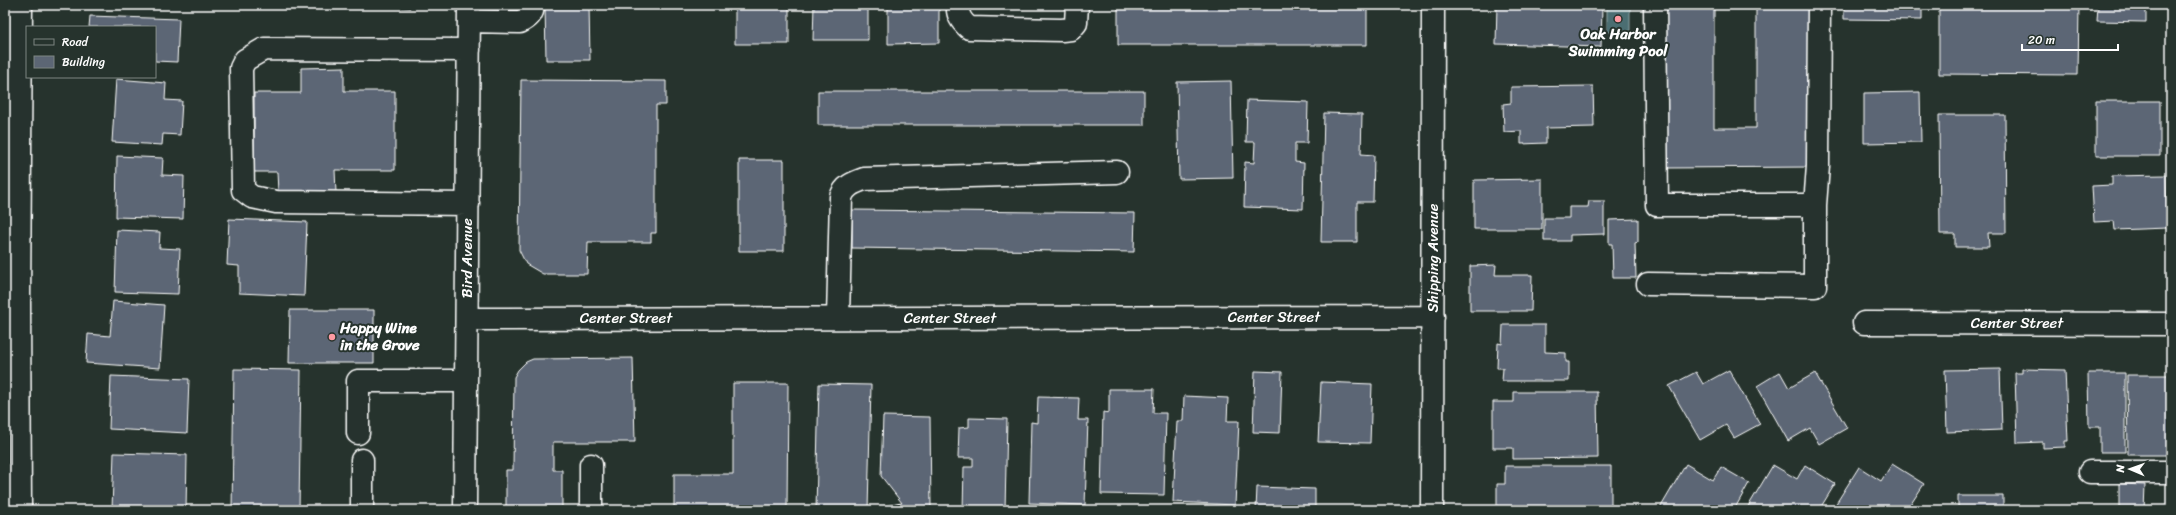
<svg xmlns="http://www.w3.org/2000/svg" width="2176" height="515" font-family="Sriracha,sans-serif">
  <rect width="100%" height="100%" fill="#26332d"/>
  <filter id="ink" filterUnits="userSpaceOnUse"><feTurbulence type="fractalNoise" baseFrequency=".025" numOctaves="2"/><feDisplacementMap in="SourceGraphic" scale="8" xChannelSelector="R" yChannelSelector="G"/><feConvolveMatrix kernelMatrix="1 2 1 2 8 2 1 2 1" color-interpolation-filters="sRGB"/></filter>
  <g filter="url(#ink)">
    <path fill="#4b6e72" stroke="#93a8aa" d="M1607,5H1630V33L1607,32Z"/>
    <path fill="#5c6674" stroke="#fff" d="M372,5H410V8L372,6Z
      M545,5H589L590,60H546Z
      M735,5H789V44H735Z
      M814,5H868V40H813Z
      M888,5H939V43L888,44Z
      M1118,5H1367V45H1118Z
      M1497,5L1602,6L1601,47L1496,44Z
      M1664,5H1714V128H1756V5H1810L1811,167L1666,168Z
      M1844,5H1922V20L1844,19Z
      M1939,5H2079L2078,75L1939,74Z
      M2098,5H2146V22L2097,21Z
      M90,16L179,19L177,62L155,61V27H89Z
      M344,67V91H395V170H335L336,193L278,192L277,172H254V93H301V68Z
      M116,79L166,83L165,100L182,101L180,135L163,134L162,145L112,142Z
      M521,80L666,81V105H656V233H651V242H588L587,274H543L526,264L519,250Z
      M1231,81L1233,178L1179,179L1177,82Z
      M1593,86L1594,127L1546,128V143L1521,144V131L1504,132L1503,104L1511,103V87Z
      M818,91H1144V125H818Z
      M1920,92L1921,142L1864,143V93Z
      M1247,100L1308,102L1307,143H1295V162L1304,163L1303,209L1244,207L1245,162L1254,163L1255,142H1246Z
      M2096,101H2160V156H2096Z
      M1324,113L1362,114L1361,154L1374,155L1373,202H1357V242H1321Z
      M1939,115H2005L2006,233H1988L1989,247H1955V234H1940Z
      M117,156L163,158L162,175L184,176L183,219L116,217Z
      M739,160H784V251H739Z
      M2166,175L2167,228L2115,230L2114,221L2094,222L2092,186L2112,185V176Z
      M1542,179V229H1474V180Z
      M1589,201H1604V234L1570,235V241H1544V218H1569V207H1588Z
      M852,210L1135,213L1134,252L852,248Z
      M229,219L307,222L304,296L239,293V266L227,265Z
      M1638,219V242L1635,243L1636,278H1613L1612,244H1609V220Z
      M117,230L160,232L159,248L180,249L178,294L115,292Z
      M1496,265L1495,275H1532L1531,311H1470V266Z
      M113,301L164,305L160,368L86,363L88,334L110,336Z
      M290,310H374V363H289Z
      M1503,325H1545V352L1566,353V362H1569V381H1502L1503,368H1497L1498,343L1502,344Z
      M633,358L635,442H553V470H562V510H506V470H513L514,377L518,370L526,362L533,359Z
      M234,369L301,370L299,510H232Z
      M2000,369L2002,430L1947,432L1945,370Z
      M2022,369L2065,370L2068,441H2065V447L2043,448V442L2017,443L2015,373H2022Z
      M1729,370L1760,424L1734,438L1726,425L1700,440L1669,386L1696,372L1703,384Z
      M1255,371L1282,372L1280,433L1253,432Z
      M1780,372L1789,388L1815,373L1847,428L1819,444L1810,428L1788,441L1757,386Z
      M2088,373H2125V452H2100V427H2089Z
      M2127,375H2169V380H2171V455H2128Z
      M111,376L189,379L187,433L109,429Z
      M1321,382L1372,384L1370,443L1318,442Z
      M733,383H788L787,510H674V474H733Z
      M819,384L871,385L868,510H816Z
      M1109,389H1154L1153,413H1166L1164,495L1101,494L1103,412L1109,413Z
      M1514,392H1597L1598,458L1513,459V448H1493V402H1514Z
      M1184,396L1228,398L1227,421H1239L1235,505L1173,502L1177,421H1183Z
      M1038,397L1079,398L1078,420H1088L1085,505L1029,503L1031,422L1037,423Z
      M883,416L930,417L931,510H883L884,506L902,503L881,476Z
      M969,418L1007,419L1005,510H963L964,467H973V458H958L959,428L969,427Z
      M114,453L187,455L186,510L112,509Z
      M1686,464L1713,480L1721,467L1749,483L1734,510H1659Z
      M1892,464L1924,484L1907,510H1832L1859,467L1881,481Z
      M1773,465L1797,479L1805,465L1835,484L1819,510H1746Z
      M1505,466H1611V510H1497V484H1505Z
      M2119,484L2145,485L2144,510H2119Z
      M1257,487L1315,489V510H1256Z
      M1958,496H2003V510H1958Z"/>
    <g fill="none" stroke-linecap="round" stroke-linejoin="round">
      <defs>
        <path id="minor" d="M958,5C957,15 961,21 969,28L1062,30L1071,29L1076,23L1077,5
          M1655,5L1657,205H1815L1818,166L1819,5
          M469,21L520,22C528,18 533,14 533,5
          M468,204L276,202L252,197L243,190L241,68L245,60L264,49L469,50
          M1648,284L1815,286V205
          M838,318L841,197C845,186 853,183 864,179L1117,172
          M467,319L1433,317
          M1864,323L2171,324
          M358,433V381H466
          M362,460V510
          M2090,472H2171
          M20,510L19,303L21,5
          M465,510L469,5
          M591,510V465
          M1432,510L1433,5"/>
      </defs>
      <use href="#minor" stroke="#fff" stroke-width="25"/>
      <use href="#minor" stroke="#26332d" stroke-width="22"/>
    </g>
  </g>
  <g fill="#ff9aa2" stroke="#26332d" stroke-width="1.5">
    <circle cx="1618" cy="19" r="4"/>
    <circle cx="332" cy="337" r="4"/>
  </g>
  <g text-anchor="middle" stroke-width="4" stroke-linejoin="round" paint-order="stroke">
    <g font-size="15" font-weight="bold" fill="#fff" stroke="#26332d">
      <text x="1618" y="39">Oak Harbor<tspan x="1618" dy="17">Swimming Pool</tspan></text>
      <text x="340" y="333" text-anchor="start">Happy Wine<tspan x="340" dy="17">in the Grove</tspan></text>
    </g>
    <g font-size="15" fill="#fff" stroke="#26332d">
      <text transform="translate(467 258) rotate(-90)" y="5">Bird Avenue</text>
      <text transform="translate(1433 258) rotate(-90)" y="5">Shipping Avenue</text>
      <text x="1274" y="322">Center Street</text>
      <text x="626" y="323">Center Street</text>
      <text x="950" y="323">Center Street</text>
      <text x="2017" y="328">Center Street</text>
    </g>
  </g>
  <rect width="2176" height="515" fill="none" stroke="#26332d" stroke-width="20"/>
  <rect x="10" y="10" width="2156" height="495" fill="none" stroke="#fff" stroke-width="1.5" filter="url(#ink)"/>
  <rect x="26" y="26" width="130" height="52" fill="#26332d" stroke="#7d8581"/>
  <rect x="34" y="39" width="20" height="6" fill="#26332d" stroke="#7d8581"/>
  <text x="62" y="46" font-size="12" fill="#ffffff">Road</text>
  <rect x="34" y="56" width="20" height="12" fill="#5c6674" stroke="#7d8581"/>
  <text x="62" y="66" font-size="12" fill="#ffffff">Building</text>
  <g transform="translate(2130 469) rotate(272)" stroke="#26332d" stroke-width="3" paint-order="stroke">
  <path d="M0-3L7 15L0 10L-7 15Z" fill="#ffffff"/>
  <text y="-6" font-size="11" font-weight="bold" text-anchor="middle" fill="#ffffff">N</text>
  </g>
  <path d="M2022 44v6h96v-6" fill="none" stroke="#ffffff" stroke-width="2"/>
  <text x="2028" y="44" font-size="12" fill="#ffffff" stroke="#26332d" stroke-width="3" paint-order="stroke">20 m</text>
</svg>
